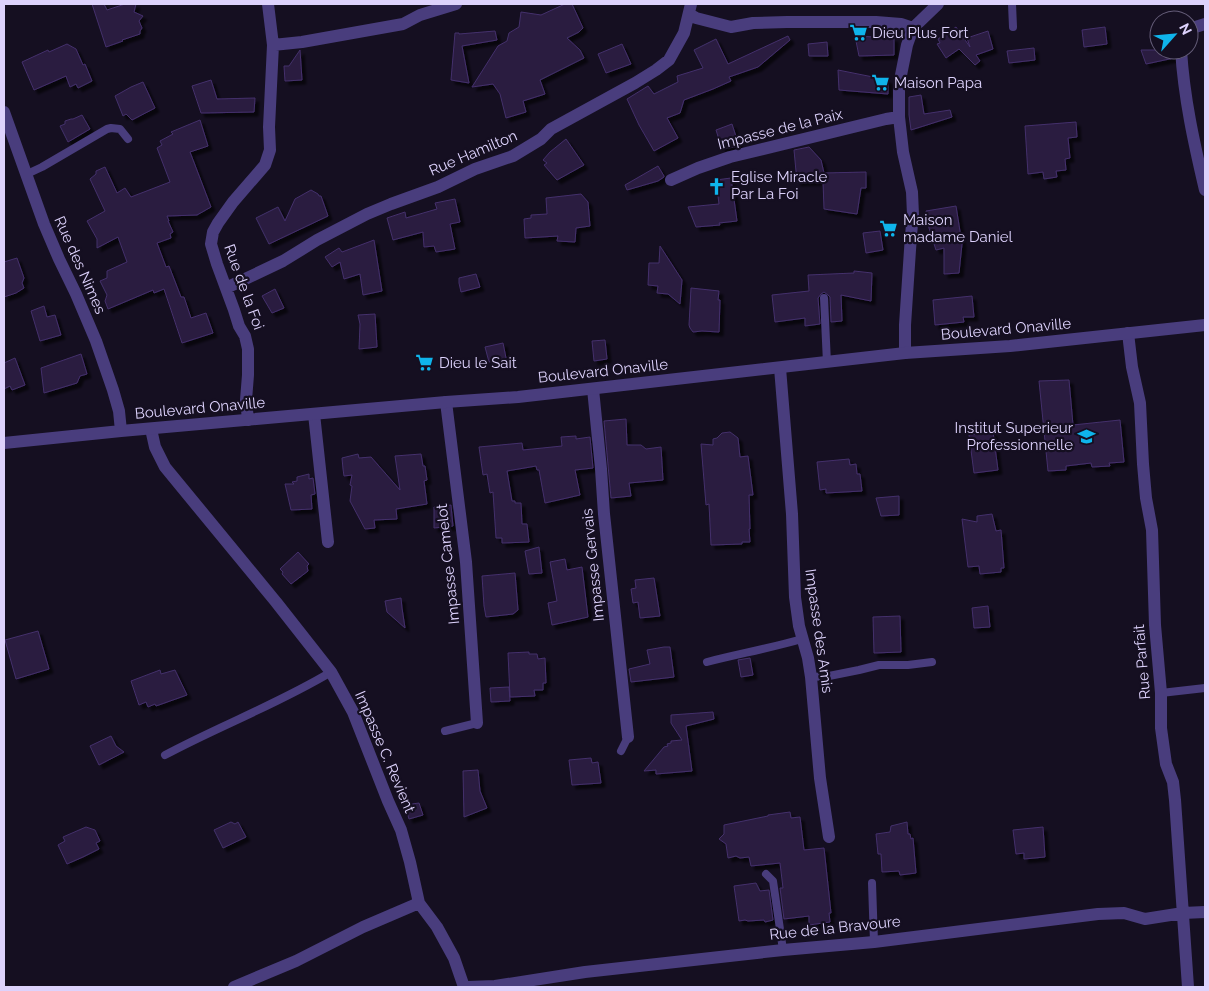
<svg xmlns="http://www.w3.org/2000/svg" width="1209" height="991" font-family="Raleway,sans-serif">
  <defs>
    <filter id="shadow"><feDropShadow dx="4" dy="4" stdDeviation="1" flood-color="#0009"/></filter>
  </defs>
  <rect width="100%" height="100%" fill="#150f21"/>
  <path fill="#291c41" stroke="#44306b" filter="url(#shadow)" d="M92,4H104L107,10L125,4H136L134,12L143,16L139,21L142,28L140,31V34L122,40L123,41L106,47Z
    M565,4H572L583,28L579,32L567,38L580,50L584,58L540,80L545,94L523,101L526,112L506,118L500,94L493,84L472,87L498,46L507,41L509,33L519,27L521,12L541,15Z
    M956,27L970,47L967,38L988,31L993,49L976,55L980,61L975,65L959,49L946,58L937,44L940,43L938,39Z
    M1105,27L1107,44L1084,47L1082,30Z
    M495,31L497,40L462,46L469,83L451,80L455,33H459V34Z
    M788,36L790,40L758,67L729,77L731,81L713,89L684,100L680,113L667,118L678,138L654,151L639,125L627,99L648,86L654,94L678,82L677,76L703,68L694,50L716,39L728,64Z
    M855,36L894,38V55L859,56Z
    M827,42L828,56H809L808,44Z
    M67,44L76,49L83,65L85,64L92,81L78,88L76,84L70,87L66,76L34,90L22,62L48,50L49,52Z
    M622,44L631,64L606,73L598,54Z
    M1034,48L1035,60L1009,63L1007,51Z
    M300,50L302,80L285,81L284,66H289Z
    M1141,50H1173L1174,58L1146,64Z
    M838,70L888,80V94L839,90Z
    M211,80L217,99L255,98L254,112L201,113L192,86Z
    M143,82L155,108L132,120L126,114L123,116L115,96L131,87Z
    M921,95L924,114L950,110L952,117L911,130L909,115V97Z
    M82,115L90,129L68,142L60,126L65,124V121L71,119H73Z
    M200,120L208,146L190,152L211,207L197,215L167,216L169,221H168L173,232L170,234L171,238L157,243L166,267L169,266L181,297H184L191,318L206,313L213,333L182,343L164,289L154,293L153,290L108,309L105,301L107,295L100,281L107,278V271L127,262L118,237L97,248V239L87,221L105,211L90,179L96,174V171L105,167L117,193L125,188L131,197L170,182L157,148L162,145L160,141L173,134L171,132Z
    M1076,122L1077,137L1068,138L1070,158L1065,159L1066,170L1056,171L1057,177L1044,179L1043,172L1028,174L1025,126Z
    M732,124L739,146L722,149L716,130Z
    M566,139L584,165L557,180L544,165L547,163L543,160L550,152Z
    M809,147L821,160L824,173L866,172V188H861L857,214L824,209L823,181L797,182L794,150Z
    M658,166L664,176V177L658,181L627,190L625,185Z
    M731,178L737,221L719,223L720,225L696,227L688,207L719,204L716,180Z
    M311,190L318,194L319,196H321L328,216L269,244L256,218L278,207L285,221L295,199Z
    M581,194L588,202L590,226L576,228L575,242L557,241L558,236L525,238L524,219L531,218V215L547,214L546,198Z
    M455,199L460,222L450,224L455,249L436,252L434,246L424,247L423,232L393,240L387,218L405,212L406,218L437,209L435,203Z
    M956,206L962,244L959,273L944,274V248L936,250L929,228L926,211Z
    M880,231L883,250L866,253L863,233Z
    M374,240L382,291L363,295L360,274L344,279L340,262L332,267L325,257L339,248L342,252Z
    M660,246L682,280L680,304L668,294L657,293L658,286L648,285L649,263H659Z
    M17,258L24,278L22,283L24,288L16,293L4,297V262Z
    M854,271L872,273L871,301L841,295L842,321L831,322L830,297L828,295L824,292L821,294L818,298L820,324L805,326V318L775,322L772,295L809,291L808,275L854,273Z
    M476,274L480,287L461,292L459,283V278Z
    M691,288L719,291L718,300H720L719,332L702,331L693,332L690,328L689,325Z
    M275,289L284,308L272,313L262,296Z
    M972,296L974,317H963L964,322L935,325L933,300Z
    M44,306L47,317L55,315L61,335L40,341L31,311Z
    M375,314L377,347L359,349L360,324L358,315Z
    M605,340L607,359L594,361L592,341Z
    M503,343L506,358L489,362L485,347Z
    M81,354L87,374L80,376L77,383L44,393L41,368Z
    M15,358L25,385L12,390L10,386L4,389V363Z
    M1069,380L1073,425L1120,420L1124,462L1109,463L1110,466L1092,467L1091,463L1066,466V470L1048,471L1039,381Z
    M626,419L627,445H641L646,449L661,447L663,480L629,483L631,496L611,498L604,421Z
    M730,432L738,438L740,457L748,456L753,495H749L750,529H749L750,542H742V544L711,545L709,504L706,505L701,444L713,445V439L717,438L722,433Z
    M993,432L998,470L974,473L969,435Z
    M576,436V439L590,437L593,468L575,470L580,495L545,503L539,470H537L536,466L507,471L512,501H515V503H521L522,524H527L529,542L502,543V538H496L493,492L490,493L487,474L483,475L479,447L522,443L523,450L562,446L561,437Z
    M358,454L359,458L371,457L400,490L395,456L421,454L423,466H425L427,480L424,481L427,504L396,509L397,519L374,520L375,528L365,529L350,501L352,486L350,485L352,475L344,476L343,469L342,458Z
    M849,459L850,465L856,464L857,474H860L862,491L826,493V489L820,490L817,462Z
    M309,474V479L313,478L315,494L311,495L312,509L291,510L285,484H294L292,482L297,481V477Z
    M899,496V515L881,516L876,498Z
    M451,505L453,526L434,528V507Z
    M992,514L996,531L1001,530L1004,568H1001V572L980,574L979,566L968,567L962,519L977,522V516Z
    M539,547L542,573L529,574L525,551Z
    M298,552L309,564L307,566L308,571L291,584L282,574L283,572L280,569Z
    M565,559L567,570L582,567L588,617L552,625L548,603L557,601L550,562Z
    M515,573L518,610L513,614L486,617L484,606L482,576Z
    M654,578L660,616L640,618L638,602L633,603L631,589L636,588L635,580Z
    M401,598L402,608L405,628L387,612L385,601Z
    M988,606L990,627L974,628L972,608Z
    M900,616L901,652L874,653L873,617Z
    M38,631L49,669L16,679L5,640Z
    M664,647H670L674,677L631,682L629,669L650,664L647,650Z
    M529,652V654H537L538,659L545,658L546,683H543V690H534L535,696L510,697L508,653Z
    M750,658L753,675L741,677L738,660Z
    M160,670L161,674L175,670L187,695L156,706L155,704L148,707L146,702L139,705L131,681Z
    M509,687L510,701L491,702L490,688Z
    M713,712L714,719L686,726L692,771L656,774V770L644,771L664,747L668,746L667,744L671,743V741L682,740L671,723V715Z
    M111,736L116,746L124,752L99,765L90,746Z
    M591,758L592,763L598,762L601,783L572,785L569,760Z
    M478,770L480,791L487,808L464,817L463,771Z
    M419,803L423,815L409,819L405,805Z
    M790,812L791,818L800,817L804,850L824,848L831,913H829L830,922L809,925V916L784,919L780,888H783L780,863L751,866L749,857L740,858L736,856L728,858L726,844L719,839L724,834V825L768,816V815Z
    M231,822L235,824L238,822L246,837L223,848L214,830Z
    M907,822L908,834H910L911,839L913,838L916,873L900,875L899,871L882,872L881,854H878L876,834L890,832L891,826Z
    M86,827L95,830L100,841L96,843L99,849L83,857L67,864L58,845L65,841L63,837Z
    M1043,827L1045,857L1024,859V853L1016,854L1013,830Z
    M756,883L760,891L769,890L773,920L765,922L764,920L748,921L745,920L739,921L734,886Z"/>
  <g fill="none" stroke-linecap="round" stroke-linejoin="round">
    <path stroke="#493d7d" stroke-width="8" d="M1012,4L1013,27
      M27,174L42,167L107,129L111,128L120,129L128,139
      M824,298L827,363
      M707,662C738,654 771,648 802,639
      M811,677L829,676L859,670L879,665H908L932,662
      M1161,693L1205,688
      M445,731L477,723
      M621,751L628,737
      M165,755C219,726 278,704 331,672
      M766,874L773,881L783,950
      M872,883L874,942"/>
    <path stroke="#493d7d" stroke-width="12" d="M689,14L696,18L731,27L753,23L787,22H876L901,24L913,28
      M1189,29L1205,24
      M273,45L302,42L403,24L420,15L456,4
      M1181,50C1184,98 1194,143 1205,190
      M671,180L698,168L730,157L886,119L899,117
      M226,288L283,261L317,240L367,214L391,204L438,187L475,169L513,156L541,139L551,129L635,83L656,70L669,60L684,33L691,4
      M1128,333L1132,367L1140,403L1143,464L1146,498L1152,530L1155,625L1161,693V728L1166,764L1173,782L1175,800L1188,987
      M905,353V325L911,235L913,215L912,192L903,152L899,117V85L907,45L913,28L938,4
      M780,368L792,514L795,597L799,626L808,658L811,677L820,778L829,837
      M593,389L601,469L604,514L628,737
      M446,402L466,562L477,723
      M314,414L328,542
      M248,420L246,400L248,375V349L245,336L239,326L234,310L217,264L211,244L213,232L218,223L233,202L265,165L270,150L269,127L273,45L268,4
      M151,429L155,447L165,467L276,602L331,672L353,712L388,801L401,830L410,862L419,903L437,927L454,958L464,987
      M234,987L296,961L363,927L419,903
      M468,987L495,986L585,972L783,950L874,942L1098,914L1124,913L1145,919L1183,913L1205,912"/>
    <path stroke="#493d7d" stroke-width="12" d="M4,112L44,224L59,259L76,294L96,341L113,390L119,411L121,431
      M4,443L121,431L446,402L518,397L905,353L1010,346L1205,325"/>
  </g>
  <defs>
    <symbol id="supermarket-bare" viewBox="-9 -9 18 18"><path d="M-6-5.5h2.5l.6 2H6L4.5 2H-2.5L-4.4-4H-6ZM-1.5 3.2a1.3 1.3 0 1 0 .1 0ZM3 3.2a1.3 1.3 0 1 0 .1 0Z" fill="#0fb4eb" stroke="#150f21" stroke-width="2.5" paint-order="stroke"/></symbol>
    <symbol id="church-bare" viewBox="-9 -9 18 18"><path d="M-1.2-6h2.4v3.5h3.3v2.4h-3.3V6h-2.4V-.1h-3.3v-2.4h3.3Z" fill="#0fb4eb" stroke="#150f21" stroke-width="2.5" paint-order="stroke"/></symbol>
    <symbol id="university-bare" viewBox="-9 -9 18 18"><path d="M0-5L7-2L0 1L-7-2ZM-4 1L0 2.5L4 1V4Q0 6-4 4Z" fill="#0fb4eb" stroke="#150f21" stroke-width="2.5" paint-order="stroke"/></symbol>
  </defs>
  <g fill-rule="evenodd">
    <use href="#supermarket-bare" x="846" y="20" width="25" height="25"/>
    <use href="#supermarket-bare" x="868" y="70" width="25" height="25"/>
    <use href="#church-bare" x="704" y="174" width="25" height="25"/>
    <use href="#supermarket-bare" x="876" y="216" width="25" height="25"/>
    <use href="#supermarket-bare" x="412" y="350" width="25" height="25"/>
    <use href="#university-bare" x="1074" y="424" width="25" height="25"/>
  </g>
  <g text-anchor="middle" stroke-width="4.5" stroke-linejoin="round" paint-order="stroke">
    <g font-size="15" fill="#ddd2fc" stroke="#150f21" text-anchor="start">
      <text x="872" y="38">Dieu Plus Fort</text>
      <text x="894" y="88">Maison Papa</text>
      <text x="731" y="182">Eglise Miracle<tspan x="731" dy="17">Par La Foi</tspan></text>
      <text x="903" y="225">Maison<tspan x="903" dy="17">madame Daniel</tspan></text>
      <text x="439" y="368">Dieu le Sait</text>
      <text x="1073" y="433" text-anchor="end">Institut Superieur<tspan x="1073" dy="17">Professionnelle</tspan></text>
    </g>
    <g font-size="15" fill="#ddd2fc" stroke="#150f21">
      <text transform="translate(780 129) rotate(-14)" y="5">Impasse de la Paix</text>
      <text transform="translate(473 153) rotate(-23)" y="5">Rue Hamilton</text>
      <text transform="translate(80 265) rotate(66)" y="5">Rue des Nimes</text>
      <text transform="translate(244 287) rotate(70)" y="5">Rue de la Foi</text>
      <text transform="translate(1006 329) rotate(-5)" y="5">Boulevard Onaville</text>
      <text transform="translate(603 371) rotate(-6)" y="5">Boulevard Onaville</text>
      <text transform="translate(200 408) rotate(-5)" y="5">Boulevard Onaville</text>
      <text transform="translate(448 564) rotate(-96)" y="5">Impasse Camelot</text>
      <text transform="translate(593 565) rotate(-96)" y="5">Impasse Gervais</text>
      <text transform="translate(819 631) rotate(82)" y="5">Impasse des Amis</text>
      <text transform="translate(1142 662) rotate(-95)" y="5">Rue Parfait</text>
      <text transform="translate(385 752) rotate(67)" y="5">Impasse C. Revient</text>
      <text transform="translate(835 928) rotate(-6)" y="5">Rue de la Bravoure</text>
    </g>
  </g>
  <rect width="1209" height="991" fill="none" stroke="#ddd2fc" stroke-width="10"/>
  <g transform="translate(1174 35) rotate(63)"><circle r="24" fill="#150f21" stroke="#655d79"/>
  <path d="M0-4L9 19L0 12L-9 19Z" fill="#0fb4eb"/>
  <text y="-8" font-size="14" font-weight="bold" text-anchor="middle" fill="#ddd2fc">N</text>
  </g>
</svg>
